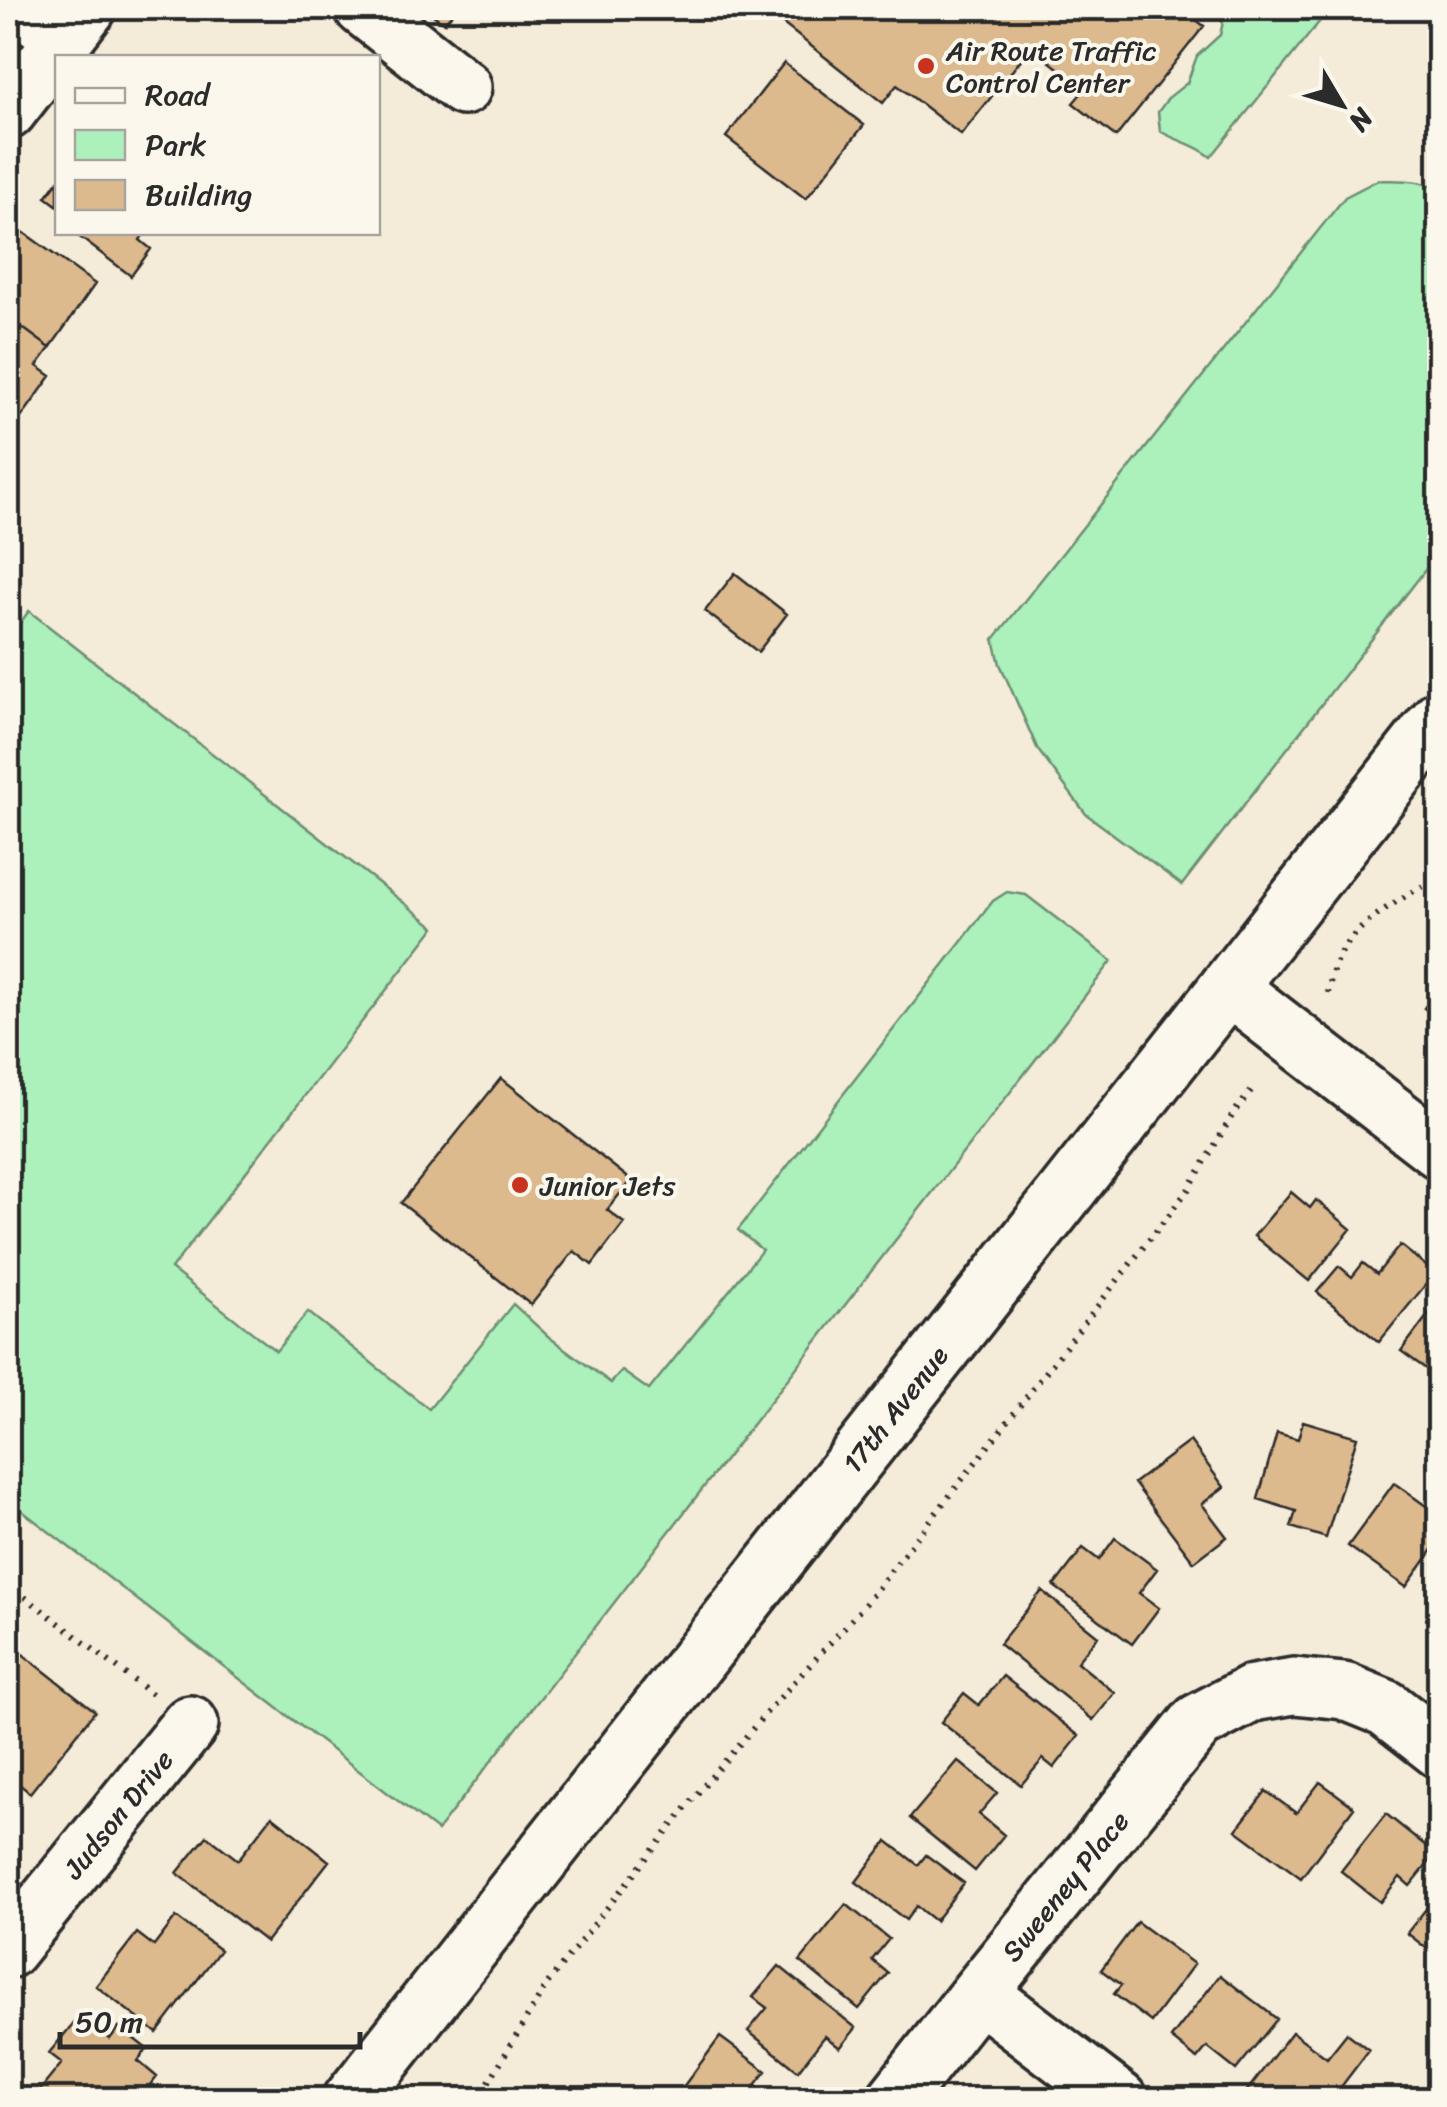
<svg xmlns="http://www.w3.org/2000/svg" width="1447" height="2107" font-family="Sriracha,sans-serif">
  <rect width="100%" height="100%" fill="#f5ebd9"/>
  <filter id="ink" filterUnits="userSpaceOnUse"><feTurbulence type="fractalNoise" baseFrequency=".01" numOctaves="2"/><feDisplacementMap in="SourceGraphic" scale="20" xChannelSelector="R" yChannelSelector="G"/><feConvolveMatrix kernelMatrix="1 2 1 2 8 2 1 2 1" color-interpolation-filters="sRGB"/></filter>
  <g filter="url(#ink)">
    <path fill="#acf0bb" stroke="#6c8e73" stroke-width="2.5" d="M1202,8H1313L1324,16L1211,157C1194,143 1178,142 1160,131L1158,112L1168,98L1187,83L1197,56L1220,35L1223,22Z
      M1378,180C1399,181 1422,178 1439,191V552L1182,885L1086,814L1038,750L1000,664L994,639L1345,197Z
      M29,611L435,927L171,1269L276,1351L308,1312L429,1409L513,1304L549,1337L611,1383L622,1371L649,1390L762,1250L738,1230L993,901L1007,892L1026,895L1112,961L437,1831L8,1500V639Z"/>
    <path fill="#ddb98e" stroke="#2b2b2b" stroke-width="2.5" d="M424,8H457L444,23Z
      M763,8H1181L1204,26L1116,137L1073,103L1085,89L1031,47L961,135L897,85L883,103Z
      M784,63L864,125L806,199L726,137Z
      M58,181V206L46,197Z
      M23,232L95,284L50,348L8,317V254Z
      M73,232H145L140,240L151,249L131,276Z
      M8,317L50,348L37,366L51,376L18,422L8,414Z
      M735,573L787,614L758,652L705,611Z
      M1440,987V1020L1424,1008Z
      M501,1078L631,1180L607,1210L624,1223L592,1265L574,1251L531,1305L401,1203Z
      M1291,1192L1310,1208L1316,1200L1351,1229L1309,1281L1254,1236Z
      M1400,1245L1435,1273L1379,1342L1317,1292L1339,1266L1352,1277L1363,1263L1377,1274Z
      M1440,1299V1379L1401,1351Z
      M1303,1421L1357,1437L1326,1538L1291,1527L1296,1511L1258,1499L1277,1433L1298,1439Z
      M1190,1441L1224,1487L1202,1504L1227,1537L1194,1562L1134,1483Z
      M1394,1483L1440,1516V1540L1406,1587L1348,1546Z
      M1115,1538L1157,1569L1139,1593L1159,1608L1132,1644L1054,1586L1083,1548L1099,1560Z
      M1042,1591L1098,1636L1077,1662L1115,1693L1093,1720L999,1644Z
      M1440,1624V1648L1428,1639Z
      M15,1648L95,1711L30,1793L8,1775V1739L12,1734L8,1730V1657Z
      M1003,1676L1079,1736L1054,1768L1043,1759L1021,1785L941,1722L964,1693L979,1705Z
      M958,1761L997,1793L979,1814L1004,1835L975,1871L910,1818Z
      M1320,1782L1354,1807L1301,1878L1236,1830L1266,1791L1296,1813Z
      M1386,1814L1436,1854L1410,1886L1400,1877L1380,1902L1341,1871Z
      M272,1816L329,1861L266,1942L177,1873L207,1836L238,1860Z
      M887,1841L918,1865L926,1855L964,1883L935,1921L916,1906L906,1920L856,1882Z
      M1440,1891V1959L1407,1933Z
      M846,1904L889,1939L872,1960L888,1973L859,2009L800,1961Z
      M176,1917L220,1950L157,2033L96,1986L137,1933L154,1946Z
      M1137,1922L1194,1964L1151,2022L1114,1994L1121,1985L1101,1970Z
      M779,1966L856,2028L840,2048L825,2036L798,2071L748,2031L767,2008L753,1997Z
      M1220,1975L1277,2019L1236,2070L1207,2047L1197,2059L1171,2038Z
      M81,2014L110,2039L119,2027L147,2049L138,2061L157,2077L139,2100H32L62,2063L49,2053Z
      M1292,2032L1327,2058L1347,2033L1369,2050L1331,2100H1256L1246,2092Z
      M720,2037L766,2071L755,2085L774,2100H692L680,2091Z"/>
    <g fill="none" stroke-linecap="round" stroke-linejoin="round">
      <defs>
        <path id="minor" d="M24,8L64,39
          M363,8L463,87
          M8,111L88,8
          M1228,987L1440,1151
          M8,1950L190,1724
          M979,1993L1119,2100
          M895,2100L979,1993L1198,1722L1253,1693L1294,1686L1344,1691L1386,1708L1440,1750"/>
        <path id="major" d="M351,2100L1440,718"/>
      </defs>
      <use href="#minor" stroke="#2b2b2b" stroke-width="62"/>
      <use href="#major" stroke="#2b2b2b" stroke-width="62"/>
      <path stroke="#2b2b2b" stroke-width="6" stroke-dasharray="2.5 8" stroke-linecap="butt" d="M1328,993C1330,983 1332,972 1336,962C1350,925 1406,895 1440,877
        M8,1584L154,1696
        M478,2100L547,1984L701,1789L767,1712L862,1608L1188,1190L1235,1111L1254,1088"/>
      <use href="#minor" stroke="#fbf7ec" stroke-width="55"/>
      <use href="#major" stroke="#fbf7ec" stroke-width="55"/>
    </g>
  </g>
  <g fill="#c8321e" stroke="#fbf7ec" stroke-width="4">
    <circle cx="926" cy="66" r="10"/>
    <circle cx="520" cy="1185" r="10"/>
  </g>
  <g text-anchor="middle" stroke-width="8" stroke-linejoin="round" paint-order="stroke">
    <g font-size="28" fill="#2b2b2b" stroke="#fbf7ec" text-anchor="start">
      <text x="946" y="60">Air Route Traffic<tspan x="946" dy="32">Control Center</tspan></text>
      <text x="540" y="1195">Junior Jets</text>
    </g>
    <g font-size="28" fill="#2b2b2b" stroke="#fbf7ec">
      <text transform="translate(895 1409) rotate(-52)" y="10">17th Avenue</text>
      <text transform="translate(118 1814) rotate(-51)" y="10">Judson Drive</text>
      <text transform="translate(1065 1886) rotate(-51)" y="10">Sweeney Place</text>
    </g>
  </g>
  <rect width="1447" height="2107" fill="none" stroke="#fbf7ec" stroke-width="40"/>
  <rect x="20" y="20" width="1407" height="2067" fill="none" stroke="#2b2b2b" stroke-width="4" filter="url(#ink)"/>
  <rect x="55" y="55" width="325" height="180" fill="#fbf7ec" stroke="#a8a59f" stroke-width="2.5"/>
  <rect x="75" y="88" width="50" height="15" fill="#fbf7ec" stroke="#a8a59f" stroke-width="2.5"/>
  <text x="145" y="105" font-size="30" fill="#2b2b2b">Road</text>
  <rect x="75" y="130" width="50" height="30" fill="#acf0bb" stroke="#a8a59f" stroke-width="2.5"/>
  <text x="145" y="155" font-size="30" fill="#2b2b2b">Park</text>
  <rect x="75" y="180" width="50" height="30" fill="#ddb98e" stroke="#a8a59f" stroke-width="2.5"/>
  <text x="145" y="205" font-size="30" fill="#2b2b2b">Building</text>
  <g transform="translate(1342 105) rotate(128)" stroke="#fbf7ec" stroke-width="8" paint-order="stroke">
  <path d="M0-8L18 38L0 25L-18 38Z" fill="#2b2b2b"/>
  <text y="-15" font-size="28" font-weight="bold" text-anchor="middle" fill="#2b2b2b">N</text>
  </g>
  <path d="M60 2032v15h300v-15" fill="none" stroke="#2b2b2b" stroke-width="5"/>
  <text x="75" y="2032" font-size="30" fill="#2b2b2b" stroke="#fbf7ec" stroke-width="8" paint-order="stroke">50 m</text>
</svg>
